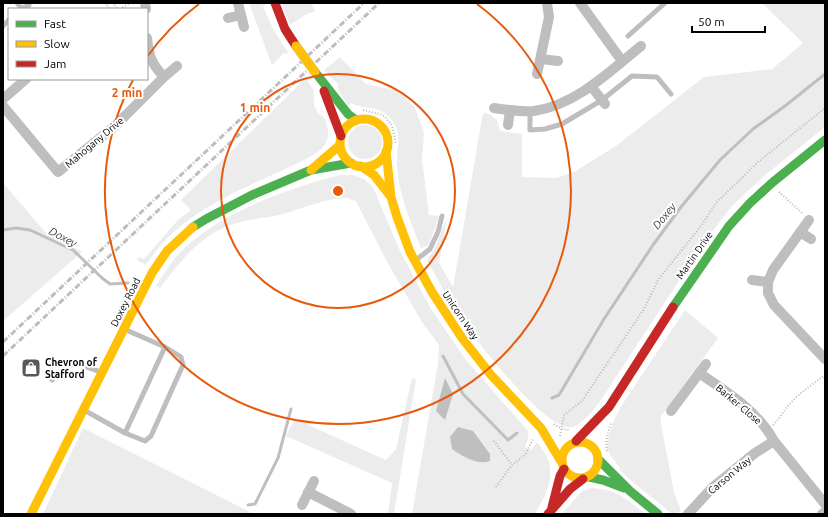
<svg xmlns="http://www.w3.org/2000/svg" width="828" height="517" font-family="Ubuntu,sans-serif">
  <rect width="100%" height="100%" fill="#fff"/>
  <path fill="#ececec" d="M249,3H264L265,5L263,6L273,29L289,54L284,53L272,65Z
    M281,3H311L315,11L305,15L290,25Z
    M762,3H825V127L764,176L731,207L705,241L599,403C593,410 582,425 572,427C547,434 471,334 457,313C446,296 437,278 427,260L435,248L447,217L439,263L453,287L483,113L489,114L497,120L500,131L522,134V177L556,178L574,172L616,146L704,77L772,69L803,43Z
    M340,57L366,84L394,90L405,98L415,108L424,133L422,160L429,215L439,216L430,242L427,246L421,248C411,223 398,192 397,165C396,147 404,133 390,118C376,103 365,111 351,103L348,106L337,87L339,85L324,70Z
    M306,78L314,91C313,99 313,106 318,113C319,115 323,116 325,119C327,122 327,128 328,131C329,147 316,154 304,160C247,188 181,209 146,265L137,260L139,257L144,259L178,220L191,210L181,200Z
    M348 142a17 17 0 1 1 34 0a17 17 0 1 1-34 0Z
    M340,175H353L364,179L373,187L400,251L431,309L466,360L528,431V439L525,447L531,450L537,442C540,446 544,451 546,455C557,476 545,496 535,514H412L438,363L439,345L422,322L386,260L356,201C353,200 350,199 347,198C329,197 298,210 279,215C256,220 233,220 212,234C190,248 176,267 160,288L156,286C162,277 168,267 175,258C212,215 286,189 340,175Z
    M3,183L45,232L82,252L3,321Z
    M685,310L718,338L660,418L674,493L681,511L677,513H671L629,479L620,470L619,466L610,455L607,448L608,439L614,420L620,408Z
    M412,378L416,379L394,514H388L392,483L286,436L295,419L386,460L396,449Z
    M83,428L250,512L249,514H43Z
    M591,488C616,489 627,499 645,514H562L582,491Z"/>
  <path fill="#bfbfbf" d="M445,378L453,394L445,420L436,411Z
    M458,427L473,431L490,454V461C478,466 462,456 452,449L450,437Z"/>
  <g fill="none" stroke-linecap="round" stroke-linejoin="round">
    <path stroke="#bfbfbf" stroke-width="3" d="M3,230L16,228L30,230L73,250L102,278L110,284L128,283
      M443,356L463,394L508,440L517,433
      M552,398L559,395L604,319L653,245L681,207L720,160L753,129L785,106L825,74
      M248,505L255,504L278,458L291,409"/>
    <path stroke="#b9b9b9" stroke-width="2" stroke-dasharray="1 2" stroke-linecap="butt" d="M105,3L109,8L108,9
      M112,3L118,9
      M120,9L130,3
      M363,110L383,115L392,125L396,144
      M779,192L802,213
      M554,424L562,429L570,430
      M773,425C780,419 783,411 789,405C799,393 813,384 825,375
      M560,436L564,415L582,401L644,309L658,280L701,226L716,203L758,162L825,108
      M494,441L512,465
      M607,451C605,441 608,433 611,423
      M496,487L512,465L525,455L533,439"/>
    <path stroke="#bebebe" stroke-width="5" d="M17,3L22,9
      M21,9L29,5
      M3,26L9,20
      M628,36L665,3
      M530,111V130L545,129L562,124L602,100L632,76L657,77L671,94
      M416,260L430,249L438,232L442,216
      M52,380C73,358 74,363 101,372
      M84,410L125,433L165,347L124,329
      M125,433L145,441L151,436L183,365L181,357L165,347"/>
    <path stroke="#bebebe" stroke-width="10" d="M145,3L146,9
      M238,3L244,27
      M580,3L622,61
      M228,18L241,15
      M147,38C149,56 151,63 164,77
      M541,59L558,61
      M537,74L549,17L547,3
      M591,86L605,104
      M3,99L26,79
      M3,106L58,172L115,126L164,77L177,66
      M494,108C507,110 521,112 534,111C576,105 609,72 641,46
      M508,125L510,110
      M809,220L773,270L768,282V293L774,305L825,359
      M800,232L811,239
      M752,280L768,282
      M699,373C727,392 758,411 774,441L825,504
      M671,411L706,364
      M308,492L351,514
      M302,505L314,481
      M688,514L712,488L755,453L774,441
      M822,514L825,512"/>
    <path stroke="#4caf50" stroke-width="9" d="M315,72L348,114L356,120
      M193,227L206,219L252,195L311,170L351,163
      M673,307L729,226L750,203L773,182L825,140
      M598,459L630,491L658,514
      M589,477L603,480L624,488"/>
    <path stroke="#ffc107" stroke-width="9" d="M340 143a24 24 0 1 1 48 0a24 24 0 1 1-48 0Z
      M386,151L391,197L397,217L410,252L432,292L462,338L491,375L541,428L562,463
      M361,166L374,175L391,197
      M311,170L340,145
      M562 460a18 18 0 1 1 36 0a18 18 0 1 1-36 0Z
      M31,514L152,273L167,251L193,227"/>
    <path stroke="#c62828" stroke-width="9" d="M275,3L285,29L296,46
      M324,91L341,136
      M576,441L609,407L673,307
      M552,507L560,476L564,469
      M548,514L570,489L583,479"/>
    <path stroke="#bebebe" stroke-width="3" stroke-dasharray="6 2 1 2" stroke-linecap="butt" d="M3,342L364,3
      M3,356L379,3"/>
    <defs>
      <path id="slow-bridge" d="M296,46L315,72"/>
    </defs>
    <use href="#slow-bridge" stroke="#dbdbdb" stroke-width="10" stroke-linecap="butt"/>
    <use href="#slow-bridge" stroke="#ffc107" stroke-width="9"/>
  </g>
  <g fill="none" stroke="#e8590c" stroke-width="2">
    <circle cx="338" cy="191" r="117"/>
    <path d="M147 57A233 233 0 0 1 199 4M477 4A233 233 0 1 1 133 80"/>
  </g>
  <defs>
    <symbol id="shop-square" viewBox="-11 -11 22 22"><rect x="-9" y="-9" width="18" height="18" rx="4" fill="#595959" stroke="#fff"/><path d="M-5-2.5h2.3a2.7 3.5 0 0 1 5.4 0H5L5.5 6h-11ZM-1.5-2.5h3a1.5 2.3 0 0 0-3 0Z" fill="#fff"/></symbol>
  </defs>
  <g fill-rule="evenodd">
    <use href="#shop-square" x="20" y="357" width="22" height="22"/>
  </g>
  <g text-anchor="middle" stroke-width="4" stroke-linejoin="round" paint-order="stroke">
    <g font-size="10" fill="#000" stroke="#fff">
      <text transform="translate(94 142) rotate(-40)" y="4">Mahogany Drive</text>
      <text transform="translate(694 255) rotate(-55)" y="4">Martin Drive</text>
      <text transform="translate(125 302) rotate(-63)" y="4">Doxey Road</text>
      <text transform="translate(461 315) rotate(56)" y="4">Unicorn Way</text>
      <text transform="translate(739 404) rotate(40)" y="4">Barker Close</text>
      <text transform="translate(729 475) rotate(-40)" y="4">Carson Way</text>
    </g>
    <g font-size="10" font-weight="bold" fill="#000" stroke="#fff" text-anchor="start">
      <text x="45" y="366">Chevron of<tspan x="45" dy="12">Stafford</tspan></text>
    </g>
    <g font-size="11" font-style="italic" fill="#444" stroke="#fff">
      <text transform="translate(664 216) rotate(-51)" y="4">Doxey</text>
      <text transform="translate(63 237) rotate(28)" y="4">Doxey</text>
    </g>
  </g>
  <circle cx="338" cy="191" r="6" fill="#e8590c" stroke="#fff" stroke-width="2"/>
  <g font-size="12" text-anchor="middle" font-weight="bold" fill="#e8590c" stroke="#fff" stroke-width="4" stroke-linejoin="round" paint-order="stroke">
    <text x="127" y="97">2 min</text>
    <text x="255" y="112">1 min</text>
  </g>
  <rect width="828" height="517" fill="none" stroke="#000000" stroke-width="8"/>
  <rect x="8" y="8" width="140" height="72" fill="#ffffff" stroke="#999999"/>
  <rect x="16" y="21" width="20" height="6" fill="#4caf50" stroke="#999999"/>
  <text x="44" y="28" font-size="12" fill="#000000">Fast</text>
  <rect x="16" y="41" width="20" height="6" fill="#ffc107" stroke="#999999"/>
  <text x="44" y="48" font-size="12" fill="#000000">Slow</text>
  <rect x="16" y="61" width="20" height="6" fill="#c62828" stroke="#999999"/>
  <text x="44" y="68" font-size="12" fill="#000000">Jam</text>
  <path d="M692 26v6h73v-6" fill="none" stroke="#000000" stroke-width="2"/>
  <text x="698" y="26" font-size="12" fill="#000000" stroke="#ffffff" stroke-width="3" paint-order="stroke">50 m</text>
</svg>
